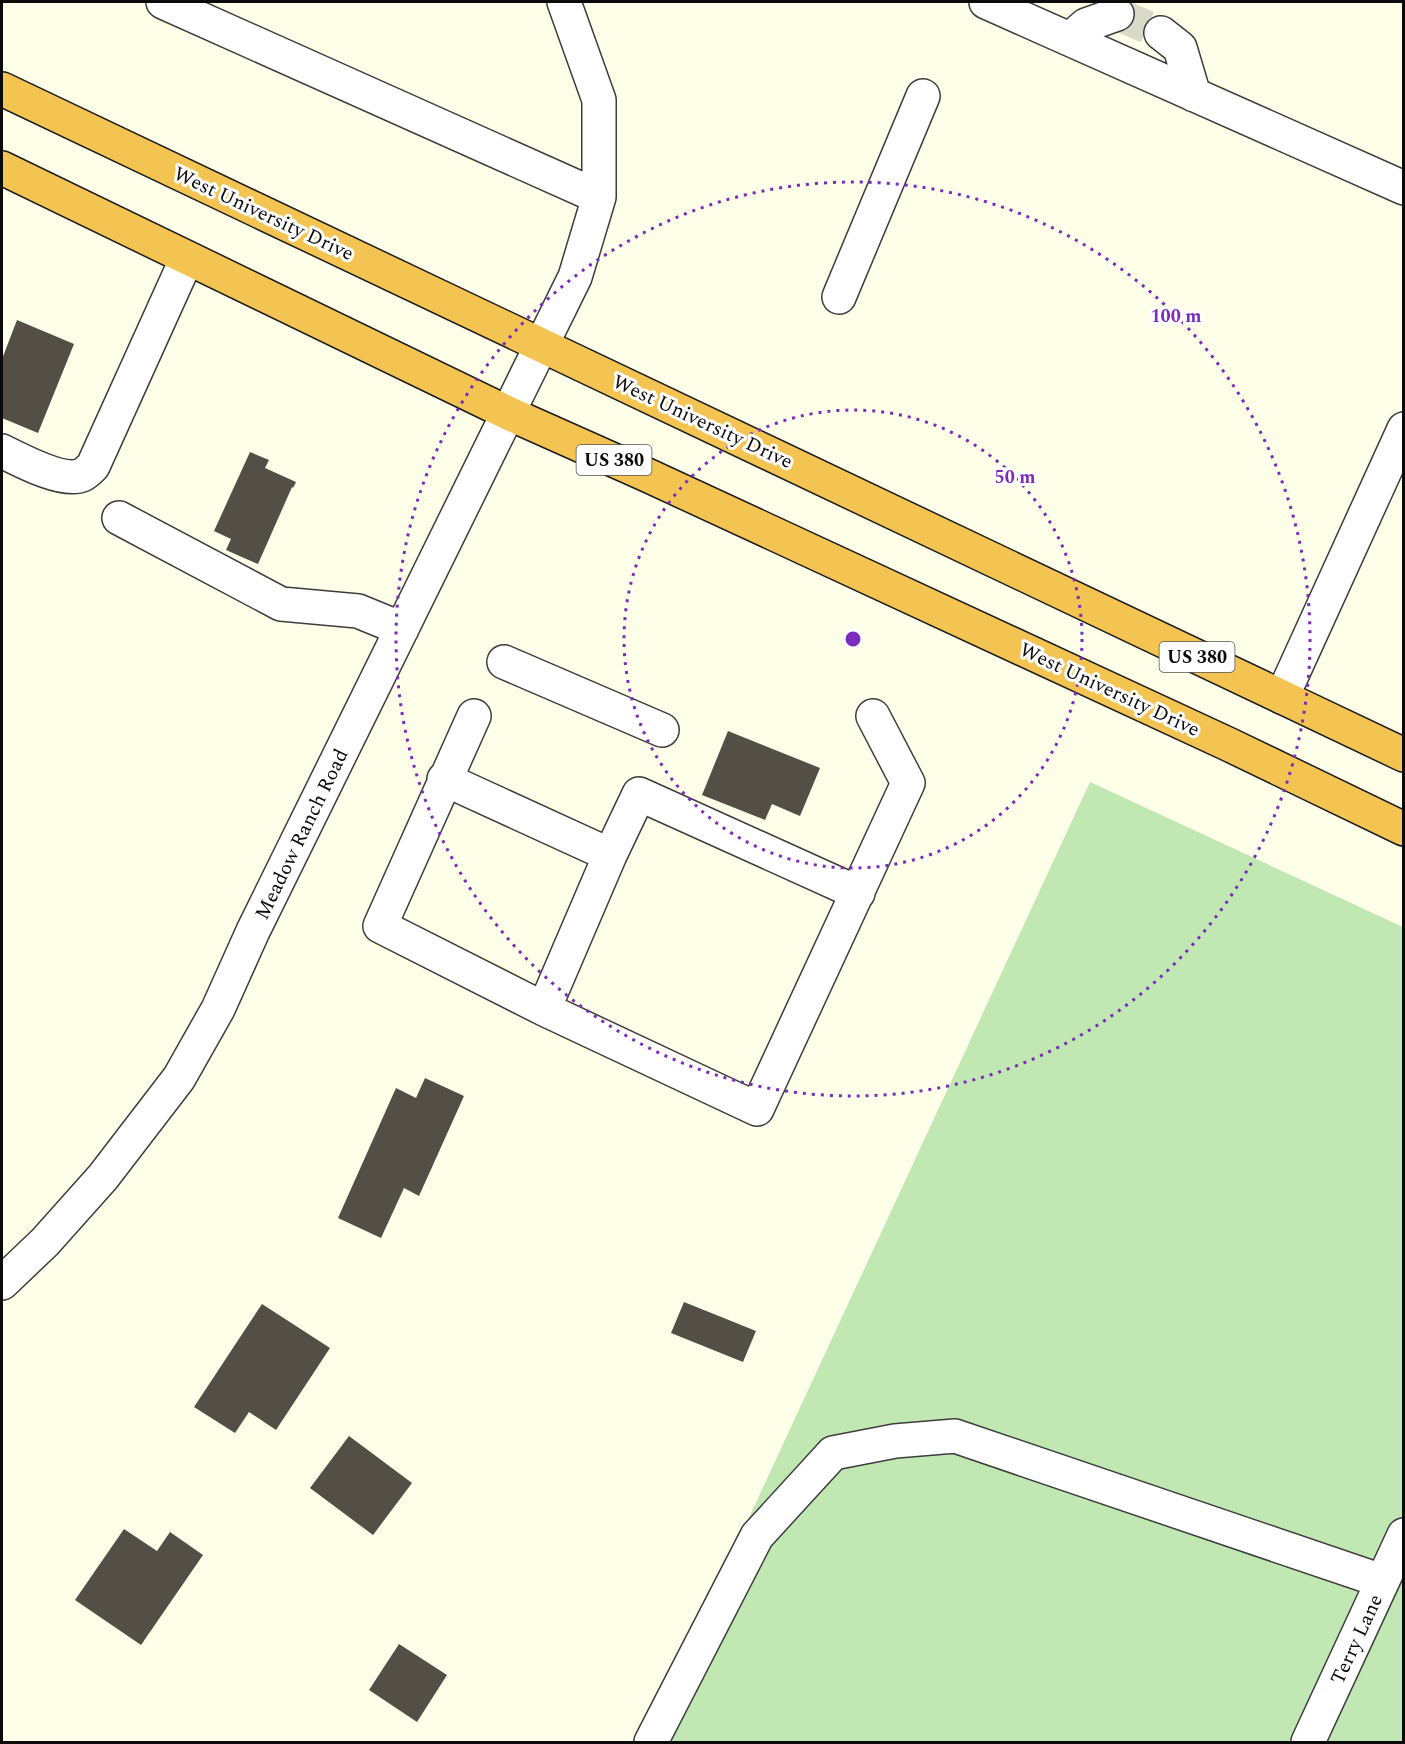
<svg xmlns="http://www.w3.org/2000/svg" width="1405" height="1744" font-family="Spectral,serif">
  <rect width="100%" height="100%" fill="#feffe8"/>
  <path fill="#c1e7b3" d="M1090,782L1403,927V1742H645Z"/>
  <path fill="#534f47" d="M17,320L74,344L38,433L2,418V359Z
    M250,452L269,460L265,468L296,482L293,488L292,487L258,564L226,550L231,539L214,531Z
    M728,731L820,768L800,816L772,804L765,820L702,795Z
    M425,1078L464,1096L419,1196L404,1188L381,1238L338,1218L396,1088L416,1098Z
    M684,1302L756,1331L743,1362L671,1333Z
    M262,1304L330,1348L276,1430L249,1412L235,1433L194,1407Z
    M349,1436L412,1483L373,1535L310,1488Z
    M124,1529L157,1551L170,1532L203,1555L141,1645L75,1600Z
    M399,1644L447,1675L417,1722L369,1690Z"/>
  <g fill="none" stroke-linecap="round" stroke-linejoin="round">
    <path stroke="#d9dac7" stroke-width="33" stroke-dasharray="33 16" stroke-linecap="butt" d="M1117,14L1161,33"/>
    <defs>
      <path id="minor" d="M163,2L599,197
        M986,2L1404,188
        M1161,33L1180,48L1194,95
        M1070,39L1086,25L1117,14
        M839,297L923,96
        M2,451C20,460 63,483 82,475C86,473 90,469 93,466L187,258
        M119,518L281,604L358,611L402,629
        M504,662L662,730
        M1282,697L1404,429
        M474,716L380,926L544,1009L757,1109L908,783L873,716
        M444,779L610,855L544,1009
        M610,855L639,794L858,893
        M2,1283L45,1242L103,1177L179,1078L218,1009L253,931L575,277L599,197V100L564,2
        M651,1742L757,1536L833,1453L895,1441L955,1436L1382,1581
        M1308,1742L1404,1535"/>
      <path id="highway" d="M2,89L1404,755
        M2,168L508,413L647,475L1230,745L1404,829"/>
    </defs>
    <use href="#minor" stroke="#3d3d3d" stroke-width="36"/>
    <use href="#highway" stroke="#1b1b1b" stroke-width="36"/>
    <use href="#minor" stroke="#fff" stroke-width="33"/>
    <use href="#highway" stroke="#f3c452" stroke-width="33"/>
  </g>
  <g fill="none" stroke="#7b2cbf" stroke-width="3" stroke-dasharray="3 6">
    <circle cx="853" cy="639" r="229"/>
    <circle cx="853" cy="639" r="457"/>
  </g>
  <g text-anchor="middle" stroke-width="6" stroke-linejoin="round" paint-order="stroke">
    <g fill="#fff" stroke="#545454" stroke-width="1.5">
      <rect x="576.5" y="445" width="75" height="30" rx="4.5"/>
      <rect x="1159.5" y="642" width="75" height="30" rx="4.5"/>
    </g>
    <g font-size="18" font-weight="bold" fill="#0a0a0a">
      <text x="614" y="466">US 380</text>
      <text x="1197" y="663">US 380</text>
    </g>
    <g font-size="20" fill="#0a0a0a" stroke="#fff">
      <text transform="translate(264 213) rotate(25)" y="7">West University Drive</text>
      <text transform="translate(703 421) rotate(25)" y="7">West University Drive</text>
      <text transform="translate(1110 689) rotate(25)" y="7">West University Drive</text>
      <text transform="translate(301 834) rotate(-64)" y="7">Meadow Ranch Road</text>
      <text transform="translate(1356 1639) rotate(-65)" y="7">Terry Lane</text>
    </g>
  </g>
  <circle cx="853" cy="639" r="9" fill="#7b2cbf" stroke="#fff" stroke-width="3"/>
  <g font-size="18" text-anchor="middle" font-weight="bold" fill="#7b2cbf" stroke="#fff" stroke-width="6" stroke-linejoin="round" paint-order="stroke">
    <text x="1176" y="322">100 m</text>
    <text x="1015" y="483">50 m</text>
  </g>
  <rect width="1405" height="1744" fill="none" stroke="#0a0a0a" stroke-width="6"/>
</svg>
